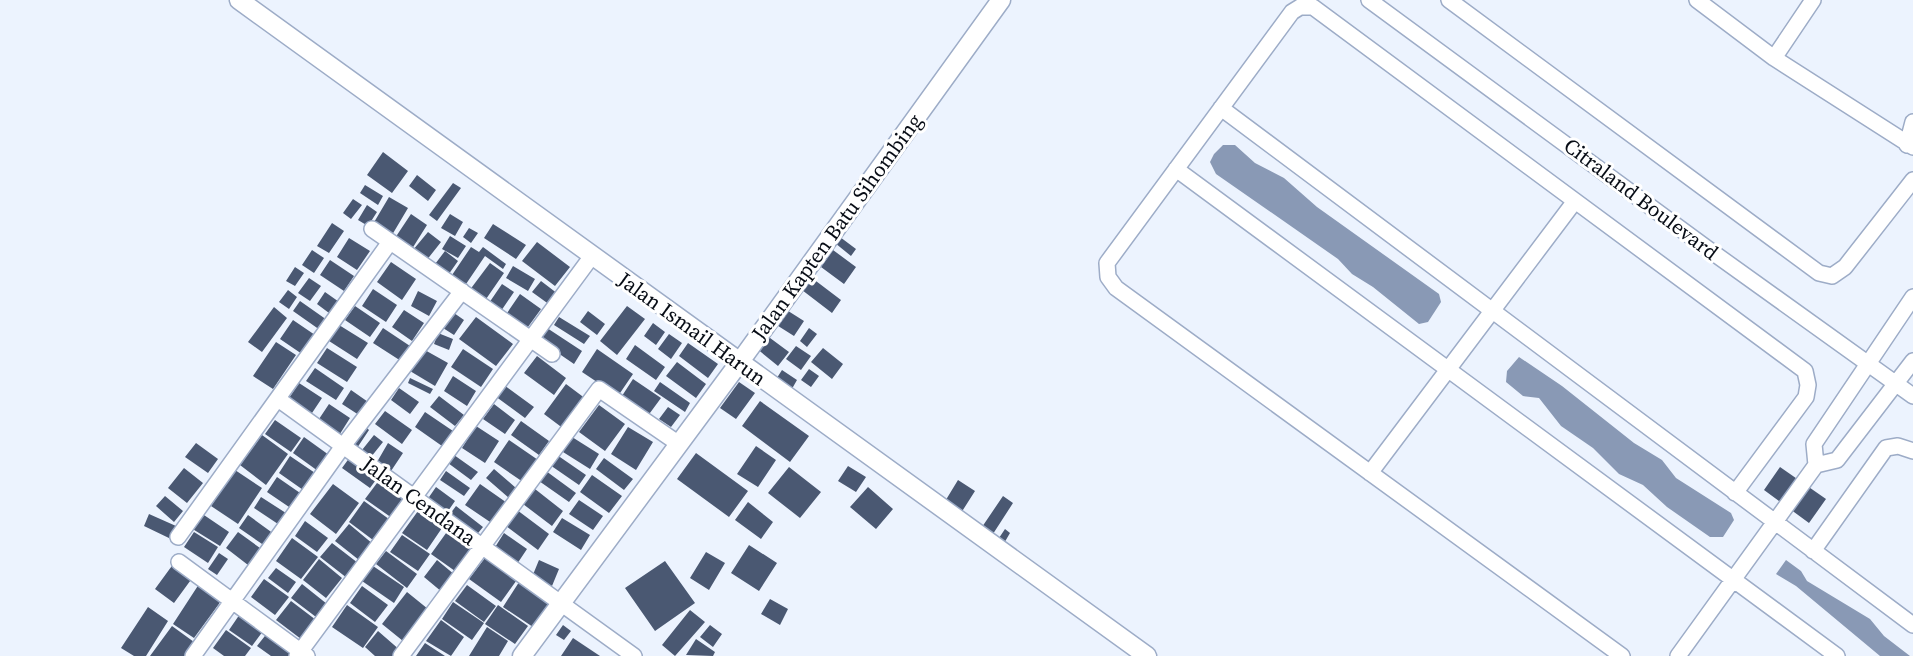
<svg xmlns="http://www.w3.org/2000/svg" width="1913" height="656" font-family="'Source Serif 4',serif">
  <rect width="100%" height="100%" fill="#ecf3fe"/>
  <path fill="#8999b5" d="M1223,145H1235L1255,163L1284,178L1317,207L1439,294L1441,302L1428,322L1419,324L1373,287L1352,274L1338,259L1216,174L1210,162L1214,154Z
    M1519,357L1562,386L1634,443L1662,460L1676,478L1731,513L1734,520L1723,537H1710L1667,507L1643,485L1619,474L1593,448L1561,426L1539,398L1523,396L1506,382L1507,371Z
    M1786,560L1801,571L1807,581L1870,619L1884,636L1910,656H1880L1796,586L1776,574Z"/>
  <path fill="#4a5872" d="M383,152L408,171L392,193L367,175Z
    M417,175L436,190L428,201L409,186Z
    M453,183L461,188L437,221L429,215Z
    M365,185L383,196L378,205L360,193Z
    M389,197L408,208L392,235L373,224Z
    M353,199L362,205L351,219L343,213Z
    M367,205L377,212L368,226L358,220Z
    M411,214L427,225L410,252L393,241Z
    M450,214L463,222L455,236L441,228Z
    M332,223L344,231L329,253L317,246Z
    M493,224L526,245L516,259L484,238Z
    M469,228L478,233L471,243L463,237Z
    M428,232L441,242L426,261L413,250Z
    M450,236L466,246L458,258L442,249Z
    M840,237L856,249L851,256L835,243Z
    M349,238L370,251L357,270L337,257Z
    M537,242L570,267L555,286L522,261Z
    M471,247L479,252L483,247L506,264L503,269L485,256L464,287L450,278Z
    M312,250L324,258L314,273L302,265Z
    M833,250L856,267L844,284L821,267Z
    M445,251L458,261L446,278L432,268Z
    M330,260L354,276L344,291L320,275Z
    M391,262L416,279L402,300L377,282Z
    M490,263L504,273L484,302L469,291Z
    M513,266L535,279L528,291L506,278Z
    M295,267L304,273L295,286L286,281Z
    M309,278L321,286L310,301L298,293Z
    M812,278L841,300L832,313L802,290Z
    M541,281L558,294L550,305L532,292Z
    M502,284L514,292L501,311L489,303Z
    M373,289L397,305L386,322L362,306Z
    M288,290L297,297L289,309L279,302Z
    M418,291L437,301L429,316L411,306Z
    M325,292L342,304L333,316L317,304Z
    M520,294L541,309L525,331L505,316Z
    M300,301L327,320L320,330L293,311Z
    M355,306L380,323L370,337L345,320Z
    M627,306L645,319L617,355L600,341Z
    M274,307L287,318L262,352L248,342Z
    M785,309L804,321L794,336L775,324Z
    M404,310L424,323L412,341L392,327Z
    M588,311L605,324L597,335L580,322Z
    M454,313L464,320L454,335L443,328Z
    M476,317L513,344L496,366L459,339Z
    M559,317L590,336L584,344L554,325Z
    M293,320L315,335L302,354L280,339Z
    M653,323L665,332L656,345L644,336Z
    M339,325L368,343L357,359L329,341Z
    M383,328L410,346L401,361L373,343Z
    M547,328L582,351L574,364L539,340Z
    M809,328L817,334L807,347L800,341Z
    M438,333L453,339L449,350L434,344Z
    M669,334L682,343L671,359L658,349Z
    M766,335L789,352L778,366L756,348Z
    M276,342L296,355L273,389L253,376Z
    M688,343L718,364L708,378L679,356Z
    M635,345L665,367L656,380L626,359Z
    M796,346L811,356L801,370L786,359Z
    M327,348L357,367L347,382L317,363Z
    M823,348L843,364L832,379L811,362Z
    M423,349L448,363L435,386L410,371Z
    M463,349L493,369L481,387L451,367Z
    M597,349L633,374L618,396L582,372Z
    M537,356L566,378L554,395L524,373Z
    M677,362L706,384L696,398L666,376Z
    M315,368L344,388L336,400L306,381Z
    M809,369L819,376L811,387L801,380Z
    M782,370L797,380L789,394L773,384Z
    M453,376L476,391L467,406L444,391Z
    M410,378L433,389L430,394L408,383Z
    M633,379L661,398L647,417L620,399Z
    M660,382L690,403L685,412L654,391Z
    M739,382L755,393L736,419L720,408Z
    M299,383L322,398L310,416L287,401Z
    M566,384L586,399L564,429L544,414Z
    M504,385L534,407L525,418L495,396Z
    M399,388L419,402L410,414L391,400Z
    M351,390L371,404L362,417L342,404Z
    M439,396L464,415L455,426L430,407Z
    M760,401L809,436L790,462L742,426Z
    M329,404L350,418L338,437L317,422Z
    M494,404L515,420L505,434L483,419Z
    M599,405L625,424L605,451L579,432Z
    M668,407L680,415L671,427L659,419Z
    M385,411L412,430L402,444L375,424Z
    M425,412L453,431L442,446L415,427Z
    M275,420L301,438L291,452L265,434Z
    M521,421L549,441L539,455L511,435Z
    M476,426L499,441L485,463L462,448Z
    M366,427L369,430L357,448L353,446Z
    M628,427L653,442L636,470L611,454Z
    M262,435L288,454L266,485L240,465Z
    M374,435L383,442L371,457L362,450Z
    M304,437L329,455L318,471L293,453Z
    M572,437L599,454L590,469L563,452Z
    M509,440L541,462L526,484L494,462Z
    M196,443L218,459L208,473L185,457Z
    M388,443L403,453L391,471L377,462Z
    M756,446L776,460L758,487L737,474Z
    M696,453L748,491L729,517L677,479Z
    M454,455L478,472L471,480L448,463Z
    M557,455L586,475L579,485L550,465Z
    M290,456L318,475L306,492L279,473Z
    M350,457L378,477L370,488L342,468Z
    M604,458L633,479L624,490L596,469Z
    M848,466L866,477L856,492L838,481Z
    M789,467L821,492L800,518L768,493Z
    M1780,467L1826,499L1809,523L1764,490Z
    M184,468L203,483L187,503L168,488Z
    M494,469L516,488L509,498L486,478Z
    M235,470L262,488L238,524L211,506Z
    M446,471L470,488L464,496L440,480Z
    M546,471L576,493L569,502L539,481Z
    M592,475L622,496L609,513L580,492Z
    M277,477L303,495L292,509L267,492Z
    M380,479L407,498L392,518L365,499Z
    M958,480L975,491L961,513L944,503Z
    M333,484L359,503L336,534L310,514Z
    M480,484L510,505L496,526L465,505Z
    M436,487L455,501L446,514L427,500Z
    M868,487L893,509L876,529L850,507Z
    M535,489L563,511L552,526L523,504Z
    M165,496L183,511L174,522L156,506Z
    M1003,496L1013,503L991,537L980,530Z
    M261,497L289,515L281,526L254,508Z
    M579,500L603,516L593,530L569,514Z
    M364,501L393,522L377,543L349,522Z
    M748,502L773,522L761,539L735,520Z
    M456,506L483,527L474,538L447,518Z
    M517,510L549,534L538,550L506,526Z
    M418,511L442,528L427,550L402,533Z
    M201,513L229,532L220,546L191,528Z
    M149,514L176,526L171,539L144,526Z
    M248,515L274,534L265,546L239,528Z
    M562,518L590,535L581,550L553,532Z
    M305,521L328,538L317,552L295,536Z
    M349,524L373,544L359,560L335,541Z
    M449,529L473,547L455,571L431,554Z
    M1005,529L1010,533L1003,545L997,541Z
    M194,532L218,547L208,563L184,547Z
    M238,532L260,548L248,565L226,548Z
    M504,533L527,549L515,567L492,552Z
    M402,535L430,554L418,571L390,552Z
    M292,538L318,557L301,579L276,561Z
    M332,543L358,563L347,578L320,557Z
    M749,545L777,563L759,591L731,573Z
    M386,551L417,574L407,588L376,564Z
    M706,552L725,563L709,590L690,578Z
    M219,553L228,559L217,575L208,569Z
    M488,554L519,577L501,602L469,579Z
    M319,559L342,578L326,598L303,580Z
    M437,560L455,575L442,592L424,577Z
    M539,560L559,569L552,586L532,577Z
    M665,561L695,603L655,631L625,588Z
    M174,563L193,577L174,603L155,589Z
    M373,566L404,587L394,603L362,581Z
    M276,568L296,582L288,593L268,578Z
    M264,579L289,597L275,615L251,597Z
    M521,579L552,599L533,627L503,607Z
    M201,581L224,597L194,638L173,624Z
    M302,584L327,604L316,617L291,598Z
    M467,585L496,606L484,622L455,601Z
    M362,586L388,605L375,622L350,603Z
    M407,592L428,609L403,641L382,624Z
    M770,599L788,609L780,625L761,614Z
    M291,601L316,620L301,639L276,620Z
    M453,602L484,623L472,640L442,619Z
    M347,605L378,627L363,648L332,627Z
    M498,605L528,626L515,644L485,624Z
    M148,607L168,621L146,656H134L121,648Z
    M690,610L705,622L675,656L662,645Z
    M242,611L266,627L252,646L229,630Z
    M441,620L464,637L451,656L426,641Z
    M563,625L571,631L564,640L556,635Z
    M710,625L722,634L713,647L700,637Z
    M172,626L194,642L184,656H150Z
    M487,627L508,641L499,656H469Z
    M226,630L251,648L245,656H224L213,648Z
    M378,631L401,651L397,656H375L365,647Z
    M268,632L293,651L289,656H271L257,646Z
    M573,638L600,656H561Z
    M696,639L715,652L713,656L686,655Z
    M425,643L445,656H416Z"/>
  <g fill="none" stroke-linecap="round" stroke-linejoin="round">
    <defs>
      <path id="minor" d="M1369,0L1708,249L1913,396
        M1449,0L1819,273L1832,276L1845,267L1913,180
        M1697,0L1774,58L1913,147
        M1774,58L1813,0
        M1221,108L1913,625
        M1907,145L1913,122
        M1176,169L1837,656
        M372,229L552,354
        M278,399L634,656
        M1816,465L1814,444L1913,297
        M1370,473L1575,201
        M178,537L390,242
        M1813,551L1886,448L1898,446L1913,451
        M179,562L307,656
        M193,656L343,446L462,291
        M297,656L592,256
        M401,656L599,389L679,444
        M1622,656L1116,288L1108,277L1107,263L1292,12L1300,7H1313L1805,371L1808,385L1806,397L1735,493
        M1678,656L1816,465L1837,460L1913,361"/>
      <path id="tertiary" d="M239,0L1147,656
        M522,656L739,363L1001,0"/>
    </defs>
    <use href="#minor" stroke="#9dacc7" stroke-width="18"/>
    <use href="#tertiary" stroke="#9dacc7" stroke-width="21"/>
    <use href="#minor" stroke="#fff" stroke-width="15"/>
    <use href="#tertiary" stroke="#fff" stroke-width="18"/>
  </g>
  <g text-anchor="middle" stroke-width="6" stroke-linejoin="round" paint-order="stroke">
    <g font-size="21" fill="#070c15" stroke="#fff">
      <text transform="translate(1641 199) rotate(37)" y="7">Citraland Boulevard</text>
      <text transform="translate(837 227) rotate(-54)" y="7">Jalan Kapten Batu Sihombing</text>
      <text transform="translate(692 329) rotate(36)" y="7">Jalan Ismail Harun</text>
      <text transform="translate(419 501) rotate(36)" y="7">Jalan Cendana</text>
    </g>
  </g>
</svg>
